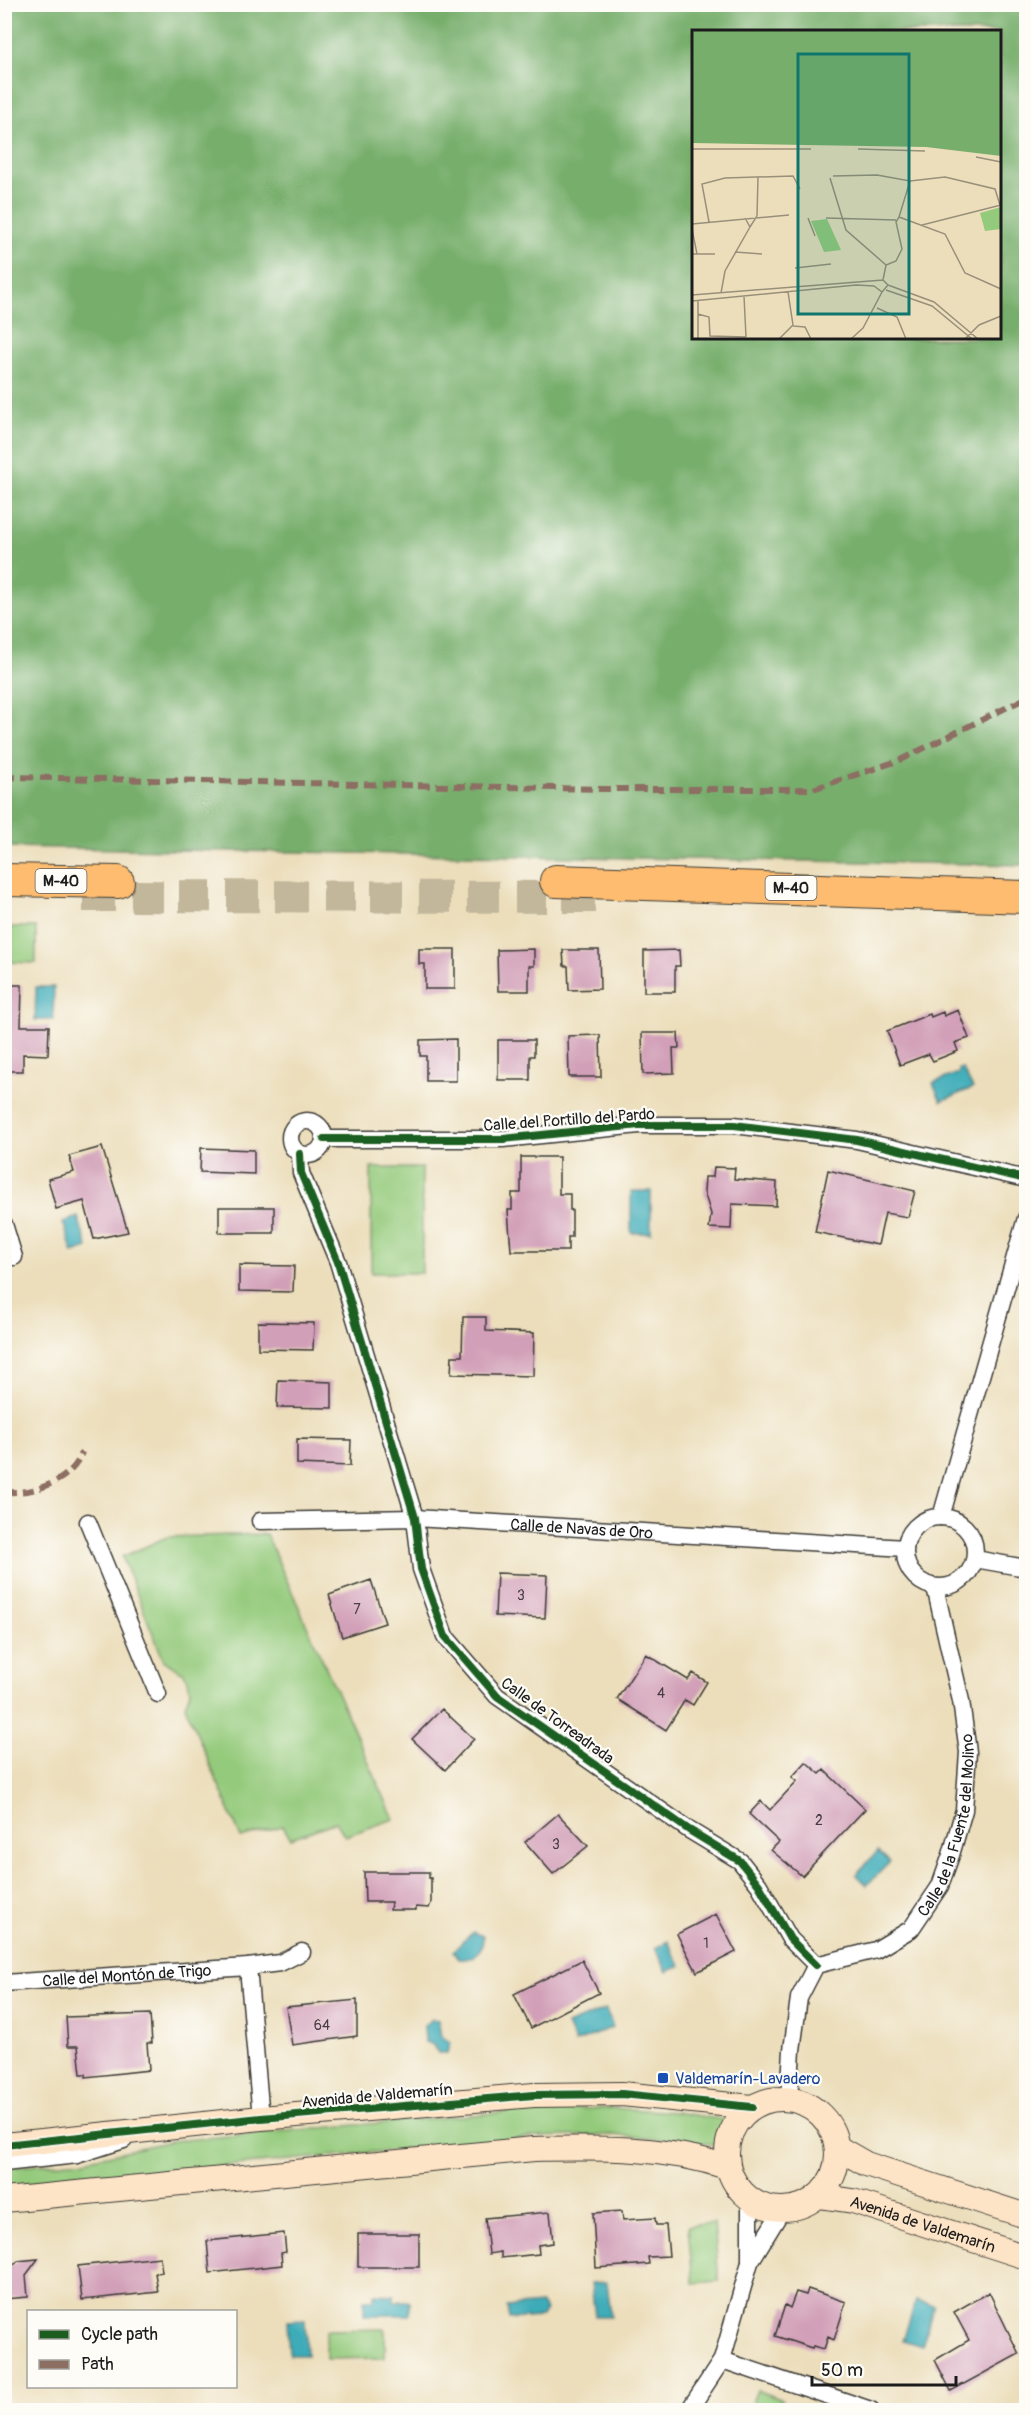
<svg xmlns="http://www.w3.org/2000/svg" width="1031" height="2415" font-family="Pangolin,sans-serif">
  <rect width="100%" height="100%" fill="#fdfcf7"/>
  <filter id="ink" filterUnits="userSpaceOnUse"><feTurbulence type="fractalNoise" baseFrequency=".0167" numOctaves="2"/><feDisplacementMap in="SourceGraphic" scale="12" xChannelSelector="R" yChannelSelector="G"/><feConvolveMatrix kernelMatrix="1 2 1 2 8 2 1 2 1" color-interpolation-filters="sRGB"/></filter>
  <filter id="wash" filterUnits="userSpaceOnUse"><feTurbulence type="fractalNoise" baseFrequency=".008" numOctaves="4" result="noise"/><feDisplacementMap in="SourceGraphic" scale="24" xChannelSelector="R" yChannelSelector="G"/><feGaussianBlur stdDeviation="1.35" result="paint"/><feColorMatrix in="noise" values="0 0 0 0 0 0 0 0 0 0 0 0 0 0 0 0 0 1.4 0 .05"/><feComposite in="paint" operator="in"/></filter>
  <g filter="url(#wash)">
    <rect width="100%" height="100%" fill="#ecdebb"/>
    <path fill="#94ca7c" stroke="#58734c" stroke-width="1.5" d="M5,927H36V963L5,962Z
      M371,1168H422V1273H371Z
      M266,1534L394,1819L345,1836L336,1822L291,1838L282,1826L241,1838L185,1706L190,1691L188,1680L184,1673L164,1661L122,1557L167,1537Z
      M614,2108L675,2112L726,2120L721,2145L613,2135L532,2137L5,2187V2168L80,2161L171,2141L530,2110Z
      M714,2223L719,2281L693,2283L688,2226Z
      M385,2329V2358L326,2359V2330Z
      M757,2390L783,2400L779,2410H749Z"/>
    <path fill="#77ae6c" stroke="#4a6544" stroke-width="1.5" fill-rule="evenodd" d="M5,4L1026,5V865L5,847ZM694,32H1000V338H694Z"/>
    <path fill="#3cacb8" stroke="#2c646a" stroke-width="1.5" d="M36,987H54L53,1020H35Z
      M962,1068L973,1088L941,1101L933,1083L959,1073V1069Z
      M631,1191H651V1233H631Z
      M78,1217L88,1248L73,1253L63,1222Z
      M878,1851L890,1862L867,1885L856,1874Z
      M473,1932L483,1936C484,1950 473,1961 459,1959L453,1951Z
      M668,1941L680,1966L667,1972L655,1948Z
      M606,2009L613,2027L575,2043L567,2025Z
      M432,2019L438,2020L441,2036L450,2042L447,2053H438L432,2044L425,2042L424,2025Z
      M607,2282L611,2316H595L591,2283Z
      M374,2294L394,2295V2301H410V2315H364V2300H374Z
      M916,2300L934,2305L922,2346L903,2340Z
      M541,2304L546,2310L542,2317L509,2319L507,2307Z
      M305,2320L307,2355H289L287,2321Z"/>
    <g id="blocks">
      <path fill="#d19fb7" d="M419,949H455V989H425V964H419Z
        M534,949V966H529V991H498L497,950Z
        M563,950H599L600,989L569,990L568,966H564Z
        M679,950L680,966H675V992H644V951Z
        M4,985H22L21,1026H49L48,1055L23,1054V1071H4Z
        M958,1010L969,1038L955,1043L958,1051L933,1061L929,1054L900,1065L887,1031L930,1014L931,1017L943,1012L944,1016Z
        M642,1033H678L679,1048H673L674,1073L643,1074Z
        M600,1035L601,1077H569L568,1036Z
        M456,1039V1081H426V1056H420V1040Z
        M498,1040H534V1056H530V1080H498Z
        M102,1147L128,1232L94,1239L84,1201L56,1209L48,1179L74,1172L69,1156Z
        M201,1148L254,1150V1174L200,1172Z
        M521,1157H559V1194H570V1210H572V1237H568V1251H511L508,1210H512V1193H521Z
        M714,1167L735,1168L734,1179L777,1182L776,1206L732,1204L731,1229L709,1228L711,1214L704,1192L705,1177H713Z
        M828,1170L915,1191L908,1217L885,1213L878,1245L815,1232Z
        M219,1207H274V1233H219Z
        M239,1265L294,1266L293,1292L239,1291Z
        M463,1317H486V1331L534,1333L533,1376L451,1374L452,1356H462Z
        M258,1322L314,1323L313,1350L258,1349Z
        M278,1380L332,1382V1408L277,1407Z
        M297,1439L351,1440L350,1466L297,1464Z
        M497,1573L547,1575L545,1618L495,1616Z
        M371,1580L385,1623L342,1637L329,1595Z
        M646,1654L688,1680L693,1673L707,1682L693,1705L685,1700L666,1730L617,1699Z
        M442,1709L474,1739L445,1770L412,1739Z
        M806,1762L820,1774L824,1770L865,1809L802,1876L771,1850L779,1842L749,1814L761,1801L770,1810L797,1781L792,1777Z
        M558,1814L588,1846L553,1874L525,1842Z
        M364,1872H429V1878H431V1903L429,1908L416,1907V1910H390L391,1902H365Z
        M716,1914L736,1952L697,1972L677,1934Z
        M582,1960L599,1993L531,2028L514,1994Z
        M357,2000V2036L292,2045L286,2007Z
        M150,2014L152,2043H147L149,2070L86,2077V2074H81L78,2046H68L66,2017Z
        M622,2211L623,2220L655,2218L656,2225H666L669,2256L648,2257L649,2264L596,2268L593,2213Z
        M550,2212L553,2243L538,2245L539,2254L501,2258V2252L489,2254L485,2218Z
        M284,2233L286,2252L281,2253L282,2265L210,2273L207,2241Z
        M358,2234H419V2267H358Z
        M160,2257L162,2272L155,2273L158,2292L82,2300L78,2266Z
        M38,2259L26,2275L28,2297L4,2299V2265L15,2264L18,2261Z
        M808,2289L846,2302L834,2340L828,2337L824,2349L813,2346L812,2348L775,2336L785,2305L790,2308L796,2292L806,2295Z
        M989,2292L1019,2354L951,2391L935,2360L969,2340L954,2312Z"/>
    </g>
  </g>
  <g filter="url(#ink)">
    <use href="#blocks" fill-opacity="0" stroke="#3b3934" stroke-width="1.5"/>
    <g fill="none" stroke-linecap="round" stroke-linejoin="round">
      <path stroke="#c2b79b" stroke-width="32" stroke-dasharray="32 16" stroke-linecap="butt" d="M83,896L598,897"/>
      <defs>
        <g id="street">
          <circle cx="307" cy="1138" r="17"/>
          <path d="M324,1139H503L639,1125H734L857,1140L1026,1179"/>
          <path d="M300,1154L301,1173L338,1262L415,1518L421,1569L445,1636L497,1696L689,1830L740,1861L759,1885L790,1939L816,1965"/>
          <path d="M4,1224L14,1257"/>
          <circle cx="940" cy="1552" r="35"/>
          <path d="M941,1517L1026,1218"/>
          <path id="s1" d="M260,1521L415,1518L905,1548"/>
          <path d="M88,1522L158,1694"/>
          <path d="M975,1559L1026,1568"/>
          <path d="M248,1967L261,2118"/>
          <path id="s2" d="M4,1983L248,1967L280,1963L302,1952"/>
          <path id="s3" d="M789,2099L792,2050L799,1998L816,1965L876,1950L911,1929L940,1886L951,1855L964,1810L968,1752L961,1701L935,1587"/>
          <path d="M4,2163L77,2155L124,2140"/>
          <path d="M750,2200V2261"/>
          <path d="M722,2360L871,2410"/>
          <path d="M689,2410L722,2360L750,2262L782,2210"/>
        </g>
        <g id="secondary">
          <circle cx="782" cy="2154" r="55"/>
          <path d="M4,2145L261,2118L534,2095L622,2094L752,2107"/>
          <path d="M838,2148L866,2164L1026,2216"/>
          <path id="s4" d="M819,2196L853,2201L1026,2257"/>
          <path d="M4,2200L534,2149C600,2148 664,2146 727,2167"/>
        </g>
        <path id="highway" d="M4,880L118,882
          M556,881L1026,897"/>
      </defs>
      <use href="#street" stroke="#3b3934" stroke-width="19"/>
      <use href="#secondary" stroke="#3b3934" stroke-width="26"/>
      <use href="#highway" stroke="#3b3934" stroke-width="34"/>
      <use href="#street" stroke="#fff" stroke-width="16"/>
      <use href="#secondary" stroke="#fee4c6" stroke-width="24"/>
      <use href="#highway" stroke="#fdbc70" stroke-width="32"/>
      <path stroke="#8d6e63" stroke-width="6" stroke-dasharray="12 6" stroke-linecap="butt" d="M4,777L603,789H813L898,761L1026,698
        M4,1492C34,1494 72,1482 82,1452"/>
      <defs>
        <path id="cycleway" d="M324,1139H503L639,1125H734L857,1140L1026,1179
          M300,1154L301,1173L338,1262L415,1518L421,1569L445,1636L497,1696L689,1830L740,1861L759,1885L790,1939L816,1965
          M4,2145L261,2118L534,2095L622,2094L752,2107"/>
      </defs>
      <use href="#cycleway" stroke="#fdfcf7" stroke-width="11"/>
      <use href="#cycleway" stroke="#1b5e20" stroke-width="8"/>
    </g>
  </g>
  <rect fill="#1a4fb4" stroke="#fdfcf7" stroke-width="2" x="657" y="2072" width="12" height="12" rx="3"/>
  <g text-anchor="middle" stroke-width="4.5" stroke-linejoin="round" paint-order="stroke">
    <g font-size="14" fill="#493d43">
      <text x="521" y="1600">3</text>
      <text x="357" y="1614">7</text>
      <text x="661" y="1698">4</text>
      <text x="819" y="1825">2</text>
      <text x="556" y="1849">3</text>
      <text x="706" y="1948">1</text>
      <text x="322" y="2030">64</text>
    </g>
    <g fill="#fdfcf7" stroke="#605f5e" stroke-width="1.5">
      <rect x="35.5" y="869" width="51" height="24" rx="4.5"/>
      <rect x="765.5" y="876" width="51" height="24" rx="4.5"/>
    </g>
    <g font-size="15" font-weight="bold" fill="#1c1c1c">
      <text x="61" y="886">M-40</text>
      <text x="791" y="893">M-40</text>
    </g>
    <g font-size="16" fill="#1c1c1c" stroke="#fdfcf7">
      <text transform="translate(569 1119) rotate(-4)" y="6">Calle del Portillo del Pardo</text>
      <text dy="6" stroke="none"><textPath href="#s1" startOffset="322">Calle de Navas de Oro</textPath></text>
      <text transform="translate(558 1720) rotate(36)" y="6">Calle de Torreadrada</text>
      <text dy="6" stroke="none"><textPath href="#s3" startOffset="354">Calle de la Fuente del Molino</textPath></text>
      <text dy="6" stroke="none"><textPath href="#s2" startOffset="123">Calle del Montón de Trigo</textPath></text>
      <text transform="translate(377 2095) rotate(-5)" y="6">Avenida de Valdemarín</text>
      <text dy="6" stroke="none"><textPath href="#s4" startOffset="108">Avenida de Valdemarín</textPath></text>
    </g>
    <g font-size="16" fill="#164399" stroke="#fdfcf7" text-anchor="start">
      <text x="675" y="2084">Valdemarín-Lavadero</text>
    </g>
  </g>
  <g transform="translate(692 30)">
    <rect width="309" height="309" fill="#ecdebb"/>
    <path d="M309,177V199L293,201L288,183ZM135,189L149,220L132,222L119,191Z" fill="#94ca7c"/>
    <path d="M0,0H309V126L234,117L0,113Z" fill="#77ae6c"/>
    <path fill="none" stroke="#99907b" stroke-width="1.5" d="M0,119H119M166,119L233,121M284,127L309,132M141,146L185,145L218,151L253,147L303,159L308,175M138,148L154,200L194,235M65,186L66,147M207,187L218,151M53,188L58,197L65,186M116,188L123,206M134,188L204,190M17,192L10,154L33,148L101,146L108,159M0,194L97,185M230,195L309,175M0,199L5,224M43,222L70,224M0,224H23M103,238L139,234M191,250L194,235L204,231L210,219L204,192L207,187L253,204L273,243L309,259M196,255L242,272L286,309M194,260L240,276L280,309M29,263L33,241L58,197M0,265L191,250M52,266L54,307M0,271L164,255L182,256L190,262L196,255L191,250M185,278L205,287L214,309M6,284L17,287L18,306L54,307M101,296L113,297L119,309M6,309V270M87,309L101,295L96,262M159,309L171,298L190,262M273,309L287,295L309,286"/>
    <path fill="#0f766e" fill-opacity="0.15" stroke="#0f766e" stroke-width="3" d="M106,24H217V284H106Z"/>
    <rect width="309" height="309" fill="none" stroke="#1c1c1c" stroke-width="3"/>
  </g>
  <rect width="1031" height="2415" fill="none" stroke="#fdfcf7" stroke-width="24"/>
  <rect x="27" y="2310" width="210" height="78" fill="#fdfcf7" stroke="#a3a29f" stroke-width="1.5"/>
  <rect x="39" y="2330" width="30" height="9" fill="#1b5e20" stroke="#a3a29f" stroke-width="1.5"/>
  <text x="81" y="2340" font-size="18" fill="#1c1c1c">Cycle path</text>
  <rect x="39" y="2360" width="30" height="9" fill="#8d6e63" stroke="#a3a29f" stroke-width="1.5"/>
  <text x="81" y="2370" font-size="18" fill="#1c1c1c">Path</text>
  <path d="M812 2376v9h144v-9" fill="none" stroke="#1c1c1c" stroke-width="3"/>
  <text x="821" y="2376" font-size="18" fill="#1c1c1c" stroke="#fdfcf7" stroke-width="4.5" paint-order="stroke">50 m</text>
</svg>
